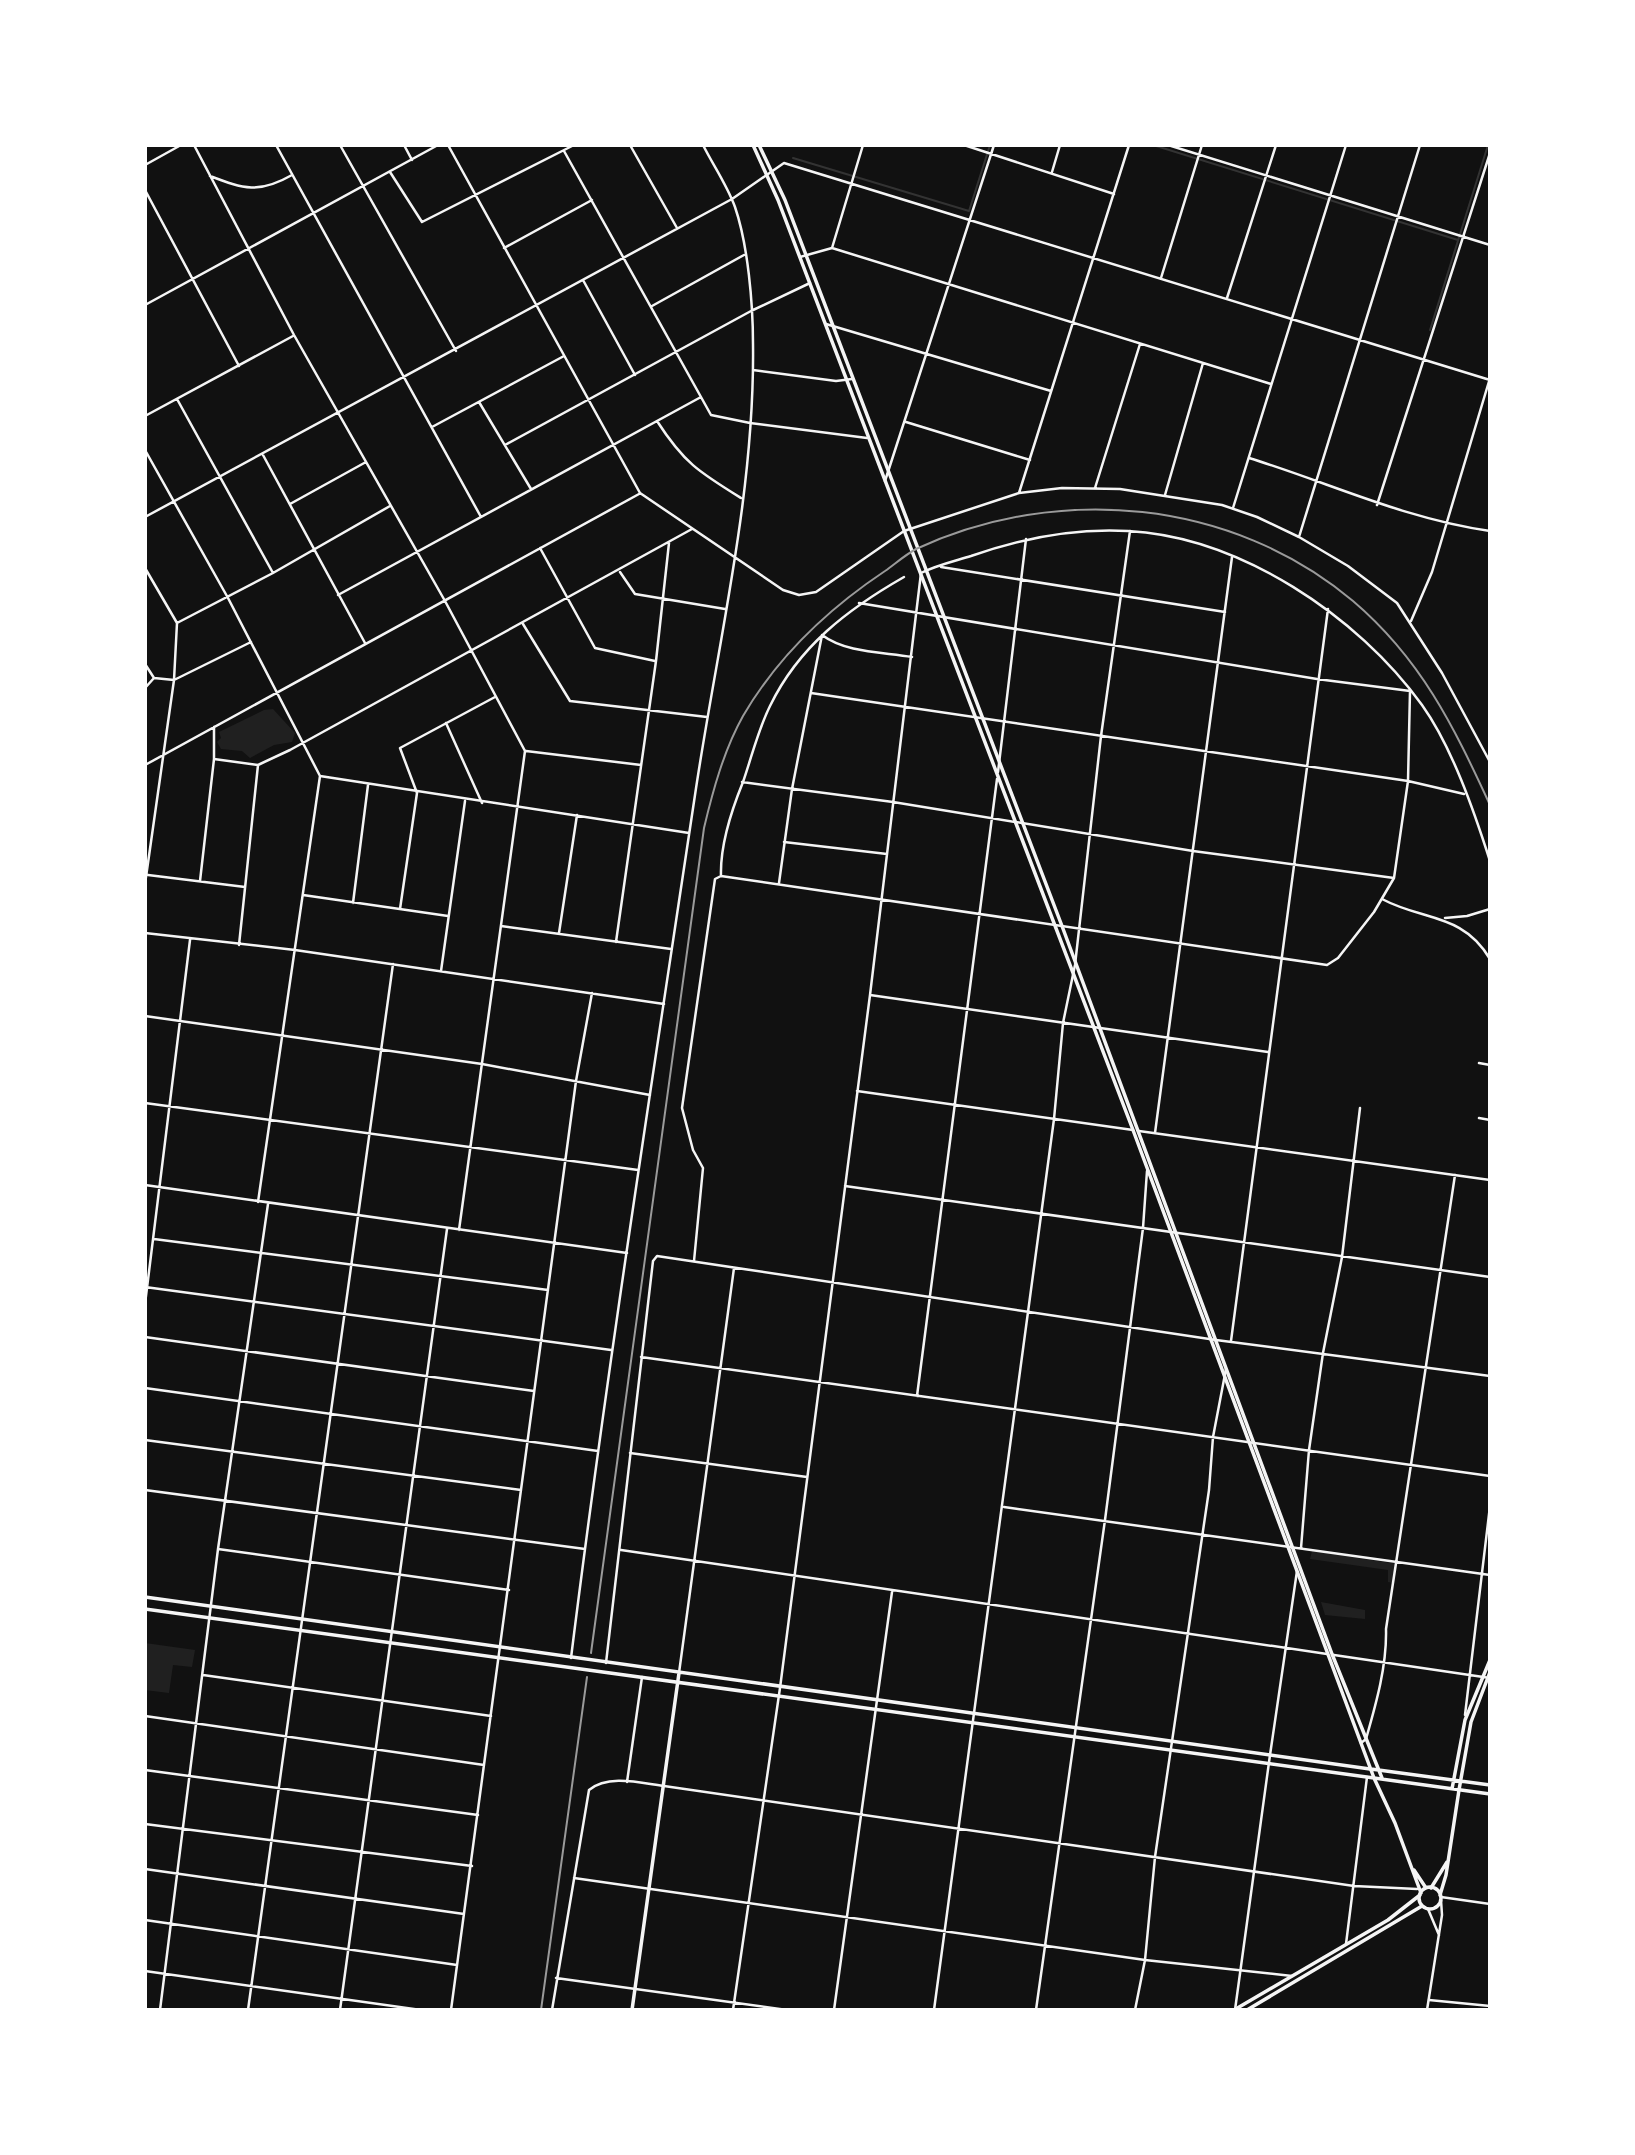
<svg xmlns="http://www.w3.org/2000/svg" width="1635" height="2155" font-family="'Open Sans',sans-serif">
  <rect width="100%" height="100%" fill="#111"/>
  <path fill="#202020" d="M273,709L295,733L292,742L274,745L250,758L242,751L221,749L217,742L221,738L219,732L264,710Z
    M1312,1551L1397,1564L1393,1583L1388,1582V1570L1310,1559Z
    M1321,1602L1365,1610V1619L1325,1615Z
    M145,1643L195,1650L192,1667L173,1665L169,1693L145,1690Z"/>
  <g fill="none" stroke-linecap="round" stroke-linejoin="round">
    <path stroke="#333" stroke-width="2" d="M1153,145L1458,240
      M793,158L969,211L990,145
      M1430,330L1488,145"/>
    <path stroke="#f5f5f5" stroke-width="2.5" d="M194,145L294,335L445,601L525,751L459,1230
      M276,145L481,517
      M340,145L456,351
      M404,145L412,160
      M448,145L640,493L783,590L799,595L816,592L904,531L1019,493L1062,488L1120,489L1222,505L1257,517L1299,537L1348,566L1397,603L1442,673L1490,762
      M630,145L677,228
      M964,145L1114,194
      M1168,145L1490,245
      M564,151L711,415L750,423L867,438
      M145,165L181,145
      M390,172L422,222L574,145
      M1052,172L1060,145
      M210,176C244,189 259,194 292,175
      M145,190L239,366
      M504,248L592,200
      M832,248L863,145
      M800,257L832,248L1271,384
      M1161,278L1202,145
      M583,280L635,375
      M1227,298L1276,145
      M145,305L438,145
      M652,306L744,255
      M826,324L1051,391
      M753,370L836,381L852,379
      M177,399L273,573
      M479,402L531,489
      M145,416L293,336
      M657,421C684,463 699,472 741,498
      M906,422L1030,460
      M432,427L564,356
      M505,445L751,311L810,283
      M145,450L228,598L320,776L258,1202
      M263,455L365,643
      M1249,458C1330,483 1405,519 1490,531
      M885,481L994,145
      M1095,488L1140,344
      M1019,493L1129,145
      M1165,495L1203,363
      M290,504L366,462
      M1377,505L1490,153
      M1233,508L1346,145
      M145,517L732,199L784,163L1490,380
      M1299,537L1420,145
      M540,548L595,648L655,661
      M941,567L1225,612
      M145,568L177,623L174,680L145,884
      M620,572L635,594L725,609
      M338,595L701,397
      M859,603L1317,679L1410,691L1408,781L1394,878L1374,912L1338,958L1327,965L721,876C720,846 732,809 743,782C752,756 758,730 770,706C799,646 848,609 904,577
      M1411,621L1432,572L1490,378
      M177,623L273,573L390,506
      M523,624L570,701L707,717
      M145,664L154,678
      M145,688L154,678L174,680L251,642
      M811,693L1408,781L1464,794
      M446,723L482,803
      M526,751L641,765
      M214,759L258,765L290,750L692,529
      M145,765L639,494
      M998,772L1026,539
      M320,776L689,833
      M742,782L893,802L1193,851L1394,878
      M784,842L887,854
      M148,875L245,887
      M200,881L214,759V727
      M779,883L792,789L822,635C846,653 883,652 912,657
      M303,895L448,916
      M1382,899C1423,921 1463,913 1490,959
      M353,903L368,785
      M400,909L417,793L400,748L495,697
      M1445,918L1467,916L1490,909
      M501,926L671,949
      M145,933L295,950L664,1004
      M559,933L577,815
      M616,942L656,661L669,543
      M239,945L258,765
      M441,971L465,801
      M870,995L1268,1052
      M145,1016L482,1064L650,1095
      M1479,1063L1490,1065
      M857,1091L1133,1130
      M145,1103L638,1170
      M1479,1118L1490,1120
      M1139,1131L1490,1180
      M1155,1133L1232,557
      M145,1185L627,1253
      M845,1186L1490,1277
      M154,1239L548,1290
      M694,1261L703,1168L693,1150L682,1108L715,879L721,876
      M145,1287L611,1350
      M145,1304L190,940
      M145,1337L534,1391
      M1231,1341L1328,609
      M641,1357L1490,1476
      M145,1388L598,1451
      M917,1396L997,779
      M145,1440L521,1490
      M630,1453L807,1477
      M145,1490L585,1549
      M1004,1507L1490,1575
      M1301,1548L1309,1450L1323,1353L1342,1257L1360,1108
      M218,1549L509,1590
      M621,1550L1327,1654
      M1334,1655L1490,1678
      M571,1658C607,1369 652,1082 695,795C717,646 755,495 753,344C753,304 748,245 735,207C727,185 713,165 703,145
      M606,1663L653,1261L657,1256L1216,1340L1490,1376
      M679,1673L734,1268
      M203,1675L491,1716
      M1465,1715L1490,1506
      M145,1716L484,1765
      M1361,1743L1366,1739C1376,1704 1387,1666 1386,1629L1455,1175
      M1270,1755L1297,1571
      M145,1770L478,1815
      M627,1782L642,1677
      M145,1824L472,1866
      M145,1869L464,1914
      M574,1878L1145,1960L1292,1976
      M1441,1897L1490,1904
      M145,1920L457,1965
      M1346,1944L1367,1777
      M145,1971L421,2010
      M556,1978L787,2010
      M1429,2000L1490,2006
      M160,2010L218,1549L268,1204
      M248,2010L393,964
      M340,2010L447,1229
      M451,2010L576,1081L592,993
      M552,2010L589,1790C608,1774 641,1783 664,1786L1354,1886L1417,1889
      M733,2010L780,1688L870,995L921,573C937,565 955,561 971,556C1022,538 1074,528 1128,531C1240,537 1358,616 1422,705C1452,747 1474,811 1490,861
      M834,2010L892,1592
      M934,2010L1054,1119L1063,1023L1075,965L1101,736L1130,531
      M1036,2010L1105,1520L1143,1228L1147,1171
      M1135,2010L1145,1960L1155,1857L1209,1490L1213,1437L1226,1369"/>
    <path stroke="#f5f5f5" stroke-width="2.5" d="M1428,1909L1439,1935
      M1235,2010L1270,1755
      M1427,2010L1442,1915L1441,1900"/>
    <path stroke="#f5f5f5" stroke-width="3.5" d="M145,1597L1370,1769
      M145,1609L1374,1778L1395,1823L1421,1893
      M1414,1870L1426,1888
      M1419 1898a11 11 0 1 1 22 0a11 11 0 1 1-22 0Z
      M1431,1888L1447,1862
      M1440,1895L1446,1875L1459,1790
      M632,2010L679,1673
      M1234,2010L1388,1920L1420,1895
      M1247,2010L1422,1906"/>
    <path stroke="#f5f5f5" stroke-width="3.5" d="M753,145L778,200L1133,1130L1374,1778L1490,1794
      M759,145L785,200L1062,926L1332,1654L1382,1778
      M1371,1769L1490,1785
      M1452,1789L1465,1720L1490,1660
      M1459,1790L1471,1722L1490,1672"/>
    <path stroke="#9a9a9a" stroke-width="2" d="M591,1653L704,828C713,790 724,750 743,716C778,656 828,609 885,571C895,564 905,555 916,549C1058,483 1232,499 1353,601C1421,659 1453,725 1490,805
      M541,2010L587,1677"/>
  </g>
  <rect width="1635" height="2155" fill="none" stroke="#ffffff" stroke-width="294"/>
</svg>
